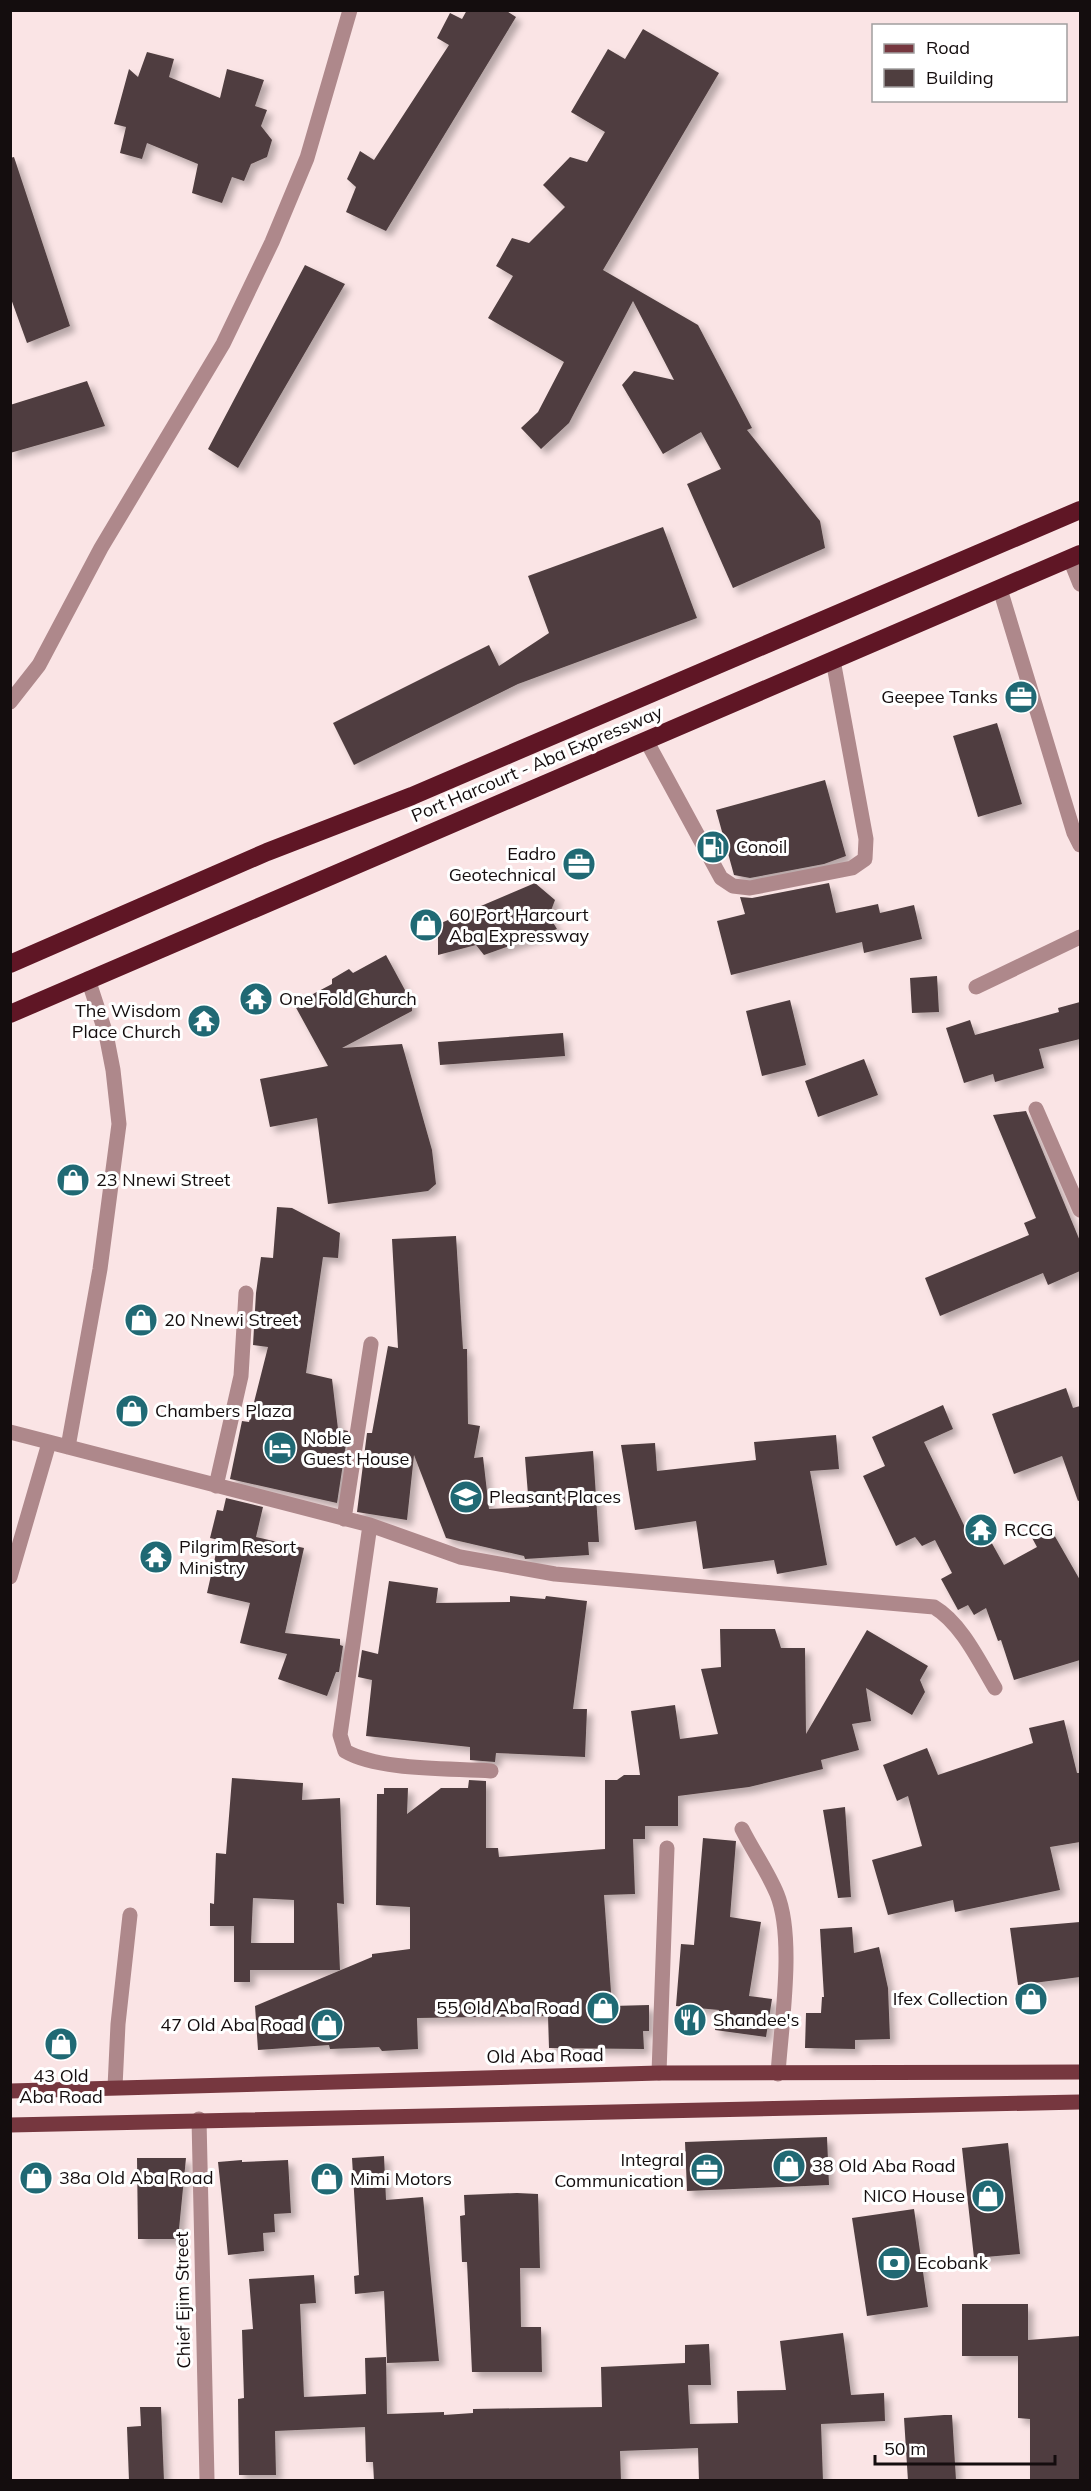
<svg xmlns="http://www.w3.org/2000/svg" width="1091" height="2491" font-family="Mulish,sans-serif">
  <defs>
    <filter id="shadow"><feDropShadow dx="5.5" dy="5.5" stdDeviation="3" flood-color="#0004"/></filter>
  </defs>
  <rect width="100%" height="100%" fill="#fae4e5"/>
  <path fill="#4f3e3f" fill-rule="evenodd" filter="url(#shadow)" d="M467,10H505L516,17L386,231L346,212L356,187L347,179L360,151L374,160L449,45L437,38L450,13L462,19Z
    M643,29L719,73L603,270L698,325L752,428L747,430L820,521L825,548L733,588L687,484L721,469L701,432L663,454L622,385L634,371L674,380L633,301L569,423L541,449L521,428L538,412L564,362L488,318L513,276L496,266L512,238L529,243L565,207L543,185L570,157L587,162L605,132L571,112L608,49L625,59Z
    M147,52L174,59L169,77L220,98L227,69L264,80L255,106L267,110L261,126L272,140L267,157L251,164L244,181L232,177L222,203L192,193L198,164L147,143L142,159L120,153L126,127L114,124L129,69L138,77Z
    M14,157L70,326L27,343L10,296V158Z
    M305,265L345,284L238,468L208,449Z
    M87,381L105,426L10,453V405Z
    M663,527L697,618L518,684L354,765L333,723L489,645L499,666L549,633L528,576Z
    M997,723L1022,804L978,817L953,736Z
    M825,780L846,856L824,864L750,878L734,875L716,810Z
    M535,883L555,900L549,916L557,929L484,955L476,945L438,955V937L434,926Z
    M829,883L836,913L878,904L880,913L914,905L922,939L864,953L862,942L731,975L717,921L745,914L740,897L752,898Z
    M386,955L412,1003V1011L342,1048L402,1044L432,1150L436,1184L428,1191L328,1204L317,1118L270,1127L260,1079L328,1066L294,1004L332,984V979L349,969L353,973Z
    M937,976L939,1012L912,1013L910,978Z
    M790,1000L806,1065L762,1076L746,1011Z
    M1080,1002V1039L1039,1049L1044,1068L995,1082L993,1074L964,1083L946,1028L970,1020L975,1035L1059,1012L1058,1008Z
    M563,1033L565,1056L440,1065L438,1042Z
    M864,1059L878,1095L818,1117L805,1081Z
    M1026,1111L1080,1241V1271L1048,1285L1043,1273L940,1316L925,1278L1029,1235L1024,1223L1036,1218L993,1115Z
    M277,1207L292,1208L340,1233L338,1258L323,1257L306,1373L332,1379L338,1429L348,1431L337,1503L230,1479L242,1421L249,1422L268,1347L253,1345L256,1293L261,1257L273,1258Z
    M456,1236L463,1349H467L468,1424L480,1426L474,1458L483,1457L489,1509L529,1507L525,1457L593,1451L599,1542H588L589,1555L525,1559L524,1556L446,1538L414,1455L407,1520L357,1512L367,1433H372L388,1346L398,1348L392,1239Z
    M1066,1388L1073,1408L1080,1406V1500L1078,1501L1062,1456L1014,1474L992,1414Z
    M943,1405L953,1429L924,1442L974,1546L989,1538L1004,1565L1037,1547L1031,1536L1049,1526L1080,1580V1660L1014,1680L1001,1640L998,1641L986,1608L974,1615L968,1605L958,1610L941,1579L952,1573L935,1540L922,1546L915,1537L896,1546L863,1476L885,1466L872,1437Z
    M836,1435L839,1469L810,1471L827,1565L777,1574L774,1560L703,1569L696,1521L635,1530L621,1445L655,1443L657,1471L756,1460L754,1442Z
    M226,1498L263,1507L256,1537L304,1548L285,1633L340,1639V1645L343,1646L339,1672H336L327,1696L278,1679L287,1654L240,1643L250,1603L207,1593L219,1540L210,1538L217,1510L223,1511Z
    M389,1581L438,1588L436,1603L510,1602V1596L545,1599L546,1596L587,1601L573,1709H587L585,1757L496,1753L495,1762L470,1760V1747L366,1736L372,1680L358,1677L362,1650L378,1654Z
    M720,1629H775L781,1648H805L806,1734L867,1630L928,1666L920,1680L925,1692L912,1715L866,1688L871,1721L852,1724L859,1750L821,1760L823,1769L749,1787L678,1796V1826H645V1839H633L635,1894L604,1895L612,2006L649,2005V2031H643L644,2049L549,2048L548,2016L417,2018L418,2049L382,2051L379,2047L330,2049L329,2045L258,2050L255,2006L372,1957V1954L410,1949V1907L376,1905L377,1794H384V1788H408L407,1814L441,1788H468L469,1780L486,1781V1848H498L499,1857L605,1849V1780H617L624,1775H640L631,1711L675,1705L680,1739L718,1734L701,1669L721,1667Z
    M1064,1720L1077,1773H1080V1842L1050,1847L1060,1890L955,1912L953,1900L888,1915L872,1860L922,1846L908,1796L897,1801L883,1765L927,1748L938,1775L1033,1743L1029,1728Z
    M232,1778L303,1783L302,1800L340,1798L344,1904L337,1903L340,1970H250V1982H234V1926H210V1903L214,1904L216,1853L226,1854ZM253,1898L294,1900V1943H251Z
    M845,1807L851,1897L838,1898L823,1810Z
    M703,1838L736,1841L730,1917L761,1922L749,1996L772,1999L766,2037L715,2030L719,2010L676,2006L681,1944L694,1945Z
    M1080,1922V1977L1018,1985L1010,1928Z
    M852,1927L854,1953L879,1947L888,1988L890,2039L855,2040V2049L805,2048L806,2013H821L822,1997H824L820,1929Z
    M827,2137L829,2185L687,2191L685,2142Z
    M1008,2143L1020,2254L974,2258L962,2148Z
    M384,2156L386,2200L423,2197L439,2361L387,2363L384,2291L355,2294L354,2276L359,2275L352,2158Z
    M137,2158H186L178,2239H138Z
    M242,2160V2162L288,2160L291,2213L274,2214L275,2232L263,2233L264,2251L228,2255L218,2162Z
    M517,2193L538,2194L540,2268H520L521,2327H541L542,2372H472L467,2262H462L460,2216L465,2215L464,2195Z
    M914,2209L928,2307L867,2316L852,2218Z
    M314,2275L316,2303L300,2304L304,2397L366,2394L365,2358L386,2357L387,2414L444,2412V2415L473,2413V2409L602,2407L601,2367L685,2363V2345L709,2344L711,2385H688L690,2424L738,2423L737,2391L786,2390L780,2341L843,2333L851,2395L884,2393L885,2421L821,2424L823,2481H699L698,2448L620,2451L621,2481H374L373,2462H366L365,2427L275,2431L276,2475H239L238,2399L244,2398L242,2330L253,2329L249,2279Z
    M962,2304H1028V2340L1080,2336V2481H1030V2419L1018,2418V2356H962Z
    M140,2407H161L164,2481H129L127,2427L141,2426Z
    M944,2415H952L956,2480L908,2481L904,2418Z"/>
  <g fill="none" stroke-linecap="round" stroke-linejoin="round">
    <path stroke="#ae888b" stroke-width="15" d="M1070,559L1080,584
      M1000,589L1074,833L1080,845
      M10,702L39,665L101,548L223,344L272,242L307,158L350,10
      M646,740L721,878L733,886L750,888L852,868L865,859L866,839L833,660
      M976,987L1080,937
      M1036,1109L1080,1210
      M10,1432L370,1525L460,1557L555,1574L934,1607C961,1623 979,1661 995,1688
      M68,1447L100,1269L119,1124L113,1070L106,1034L88,979
      M216,1486L241,1376L246,1293
      M344,1519L371,1344
      M370,1525L340,1735L345,1751C379,1771 451,1768 491,1771
      M10,1577L49,1443
      M742,1829C753,1851 768,1872 777,1894C795,1938 781,2026 778,2074
      M659,2073L667,1848
      M115,2087L118,2024L130,1915
      M199,2119L207,2480"/>
    <path stroke="#76373f" stroke-width="15" d="M10,2091L659,2073L1080,2072
      M10,2125L1080,2102"/>
    <path stroke="#5f1625" stroke-width="18" d="M10,964L267,852L412,796L1080,510
      M10,1014L1080,554"/>
  </g>
  <defs>
    <symbol id="office-disc" viewBox="-11 -11 22 22"><circle r="9.5" fill="#206974" stroke="#fff"/><path d="M-6-3h4V-5.5h4V-3h4V5H-6ZM-1-4.5V-3h2v-1.5ZM-6 0V1H6V0Z" fill="#fff"/></symbol>
    <symbol id="fuel-disc" viewBox="-11 -11 22 22"><circle r="9.5" fill="#206974" stroke="#fff"/><path d="M-5.5-6h7V0h2V4h1.3V-2.5L3-4.5l.8-.8L6-3V5H2.5V1h-1V6h-7ZM-4.2-4.7v3.2H.2V-4.7Z" fill="#fff"/></symbol>
    <symbol id="shop-disc" viewBox="-11 -11 22 22"><circle r="9.5" fill="#206974" stroke="#fff"/><path d="M-5-2.5h2.3a2.7 3.5 0 0 1 5.4 0H5L5.5 6h-11ZM-1.5-2.5h3a1.5 2.3 0 0 0-3 0Z" fill="#fff"/></symbol>
    <symbol id="temple-disc" viewBox="-11 -11 22 22"><circle r="9.5" fill="#206974" stroke="#fff"/><path d="M0-6L5-2H3V0L6.5 2.5H4V6H1.5V3h-3V6H-4V2.5H-6.5L-3 0V-2H-5Z" fill="#fff"/></symbol>
    <symbol id="hotel-disc" viewBox="-11 -11 22 22"><circle r="9.5" fill="#206974" stroke="#fff"/><path d="M-6-4.5h1.5V1H6V5H4.5V3h-9V5H-6ZM-4 0a1.8 1.8 0 1 1 3.6 0ZM.5 0V-2.5h3Q6-2.5 6 0Z" fill="#fff"/></symbol>
    <symbol id="school-disc" viewBox="-11 -11 22 22"><circle r="9.5" fill="#206974" stroke="#fff"/><path d="M0-5L7-2L0 1L-7-2ZM-4 1L0 2.5L4 1V4Q0 6-4 4Z" fill="#fff"/></symbol>
    <symbol id="restaurant-disc" viewBox="-11 -11 22 22"><circle r="9.5" fill="#206974" stroke="#fff"/><path d="M-5-6h1v4h1v-4h1v4h1v-4h1v5L-1.5 .5V6h-2V.5L-5-1ZM5-6V6H3V1.5H1.5Q1.5-4 5-6Z" fill="#fff"/></symbol>
    <symbol id="bank-disc" viewBox="-11 -11 22 22"><circle r="9.5" fill="#206974" stroke="#fff"/><path d="M-6-4H6V4H-6ZM0-2.3a2.3 2.3 0 1 0 0 4.6a2.3 2.3 0 1 0 0-4.6Z" fill="#fff"/></symbol>
  </defs>
  <g fill-rule="evenodd">
    <use href="#office-disc" x="1002" y="678" width="38" height="38"/>
    <use href="#fuel-disc" x="694" y="828" width="38" height="38"/>
    <use href="#office-disc" x="560" y="845" width="38" height="38"/>
    <use href="#shop-disc" x="407" y="906" width="38" height="38"/>
    <use href="#temple-disc" x="237" y="980" width="38" height="38"/>
    <use href="#temple-disc" x="185" y="1002" width="38" height="38"/>
    <use href="#shop-disc" x="54" y="1161" width="38" height="38"/>
    <use href="#shop-disc" x="122" y="1301" width="38" height="38"/>
    <use href="#shop-disc" x="113" y="1392" width="38" height="38"/>
    <use href="#hotel-disc" x="261" y="1429" width="38" height="38"/>
    <use href="#school-disc" x="447" y="1478" width="38" height="38"/>
    <use href="#temple-disc" x="962" y="1511" width="38" height="38"/>
    <use href="#temple-disc" x="137" y="1538" width="38" height="38"/>
    <use href="#shop-disc" x="1012" y="1980" width="38" height="38"/>
    <use href="#shop-disc" x="584" y="1989" width="38" height="38"/>
    <use href="#restaurant-disc" x="671" y="2001" width="38" height="38"/>
    <use href="#shop-disc" x="308" y="2006" width="38" height="38"/>
    <use href="#shop-disc" x="42" y="2025" width="38" height="38"/>
    <use href="#shop-disc" x="770" y="2147" width="38" height="38"/>
    <use href="#office-disc" x="688" y="2151" width="38" height="38"/>
    <use href="#shop-disc" x="17" y="2159" width="38" height="38"/>
    <use href="#shop-disc" x="308" y="2160" width="38" height="38"/>
    <use href="#shop-disc" x="969" y="2177" width="38" height="38"/>
    <use href="#bank-disc" x="875" y="2244" width="38" height="38"/>
  </g>
  <g text-anchor="middle" stroke-width="6" stroke-linejoin="round" paint-order="stroke">
    <g font-size="18" fill="#140d0e" stroke="#fff" text-anchor="start">
      <text x="998" y="703" text-anchor="end">Geepee Tanks</text>
      <text x="736" y="853">Conoil</text>
      <text x="556" y="860" text-anchor="end">Eadro<tspan x="556" dy="21">Geotechnical</tspan></text>
      <text x="449" y="921">60 Port Harcourt<tspan x="449" dy="21">Aba Expressway</tspan></text>
      <text x="279" y="1005">One Fold Church</text>
      <text x="181" y="1017" text-anchor="end">The Wisdom<tspan x="181" dy="21">Place Church</tspan></text>
      <text x="96" y="1186">23 Nnewi Street</text>
      <text x="164" y="1326">20 Nnewi Street</text>
      <text x="155" y="1417">Chambers Plaza</text>
      <text x="303" y="1444">Noble<tspan x="303" dy="21">Guest House</tspan></text>
      <text x="489" y="1503">Pleasant Places</text>
      <text x="1004" y="1536">RCCG</text>
      <text x="179" y="1553">Pilgrim Resort<tspan x="179" dy="21">Ministry</tspan></text>
      <text x="1008" y="2005" text-anchor="end">Ifex Collection</text>
      <text x="580" y="2014" text-anchor="end">55 Old Aba Road</text>
      <text x="713" y="2026">Shandee's</text>
      <text x="304" y="2031" text-anchor="end">47 Old Aba Road</text>
      <text x="61" y="2082" text-anchor="middle">43 Old<tspan x="61" dy="21">Aba Road</tspan></text>
      <text x="684" y="2166" text-anchor="end">Integral<tspan x="684" dy="21">Communication</tspan></text>
      <text x="812" y="2172">38 Old Aba Road</text>
      <text x="59" y="2184">38a Old Aba Road</text>
      <text x="350" y="2185">Mimi Motors</text>
      <text x="965" y="2202" text-anchor="end">NICO House</text>
      <text x="917" y="2269">Ecobank</text>
    </g>
    <g font-size="18" fill="#140d0e" stroke="#fff">
      <text transform="translate(537 764) rotate(-23)" y="6">Port Harcourt - Aba Expressway</text>
      <text transform="translate(545 2056) rotate(-1)" y="6">Old Aba Road</text>
      <text transform="translate(183 2300) rotate(-91)" y="6">Chief Ejim Street</text>
    </g>
  </g>
  <rect width="1091" height="2491" fill="none" stroke="#140d0e" stroke-width="24"/>
  <rect x="872" y="24" width="195" height="78" fill="#ffffff" stroke="#a19e9f" stroke-width="1.5"/>
  <rect x="884" y="44" width="30" height="9" fill="#76373f" stroke="#a19e9f" stroke-width="1.5"/>
  <text x="926" y="54" font-size="18" fill="#140d0e">Road</text>
  <rect x="884" y="69" width="30" height="18" fill="#4f3e3f" stroke="#a19e9f" stroke-width="1.5"/>
  <text x="926" y="84" font-size="18" fill="#140d0e">Building</text>
  <path d="M875 2455v9h180v-9" fill="none" stroke="#140d0e" stroke-width="3"/>
  <text x="884" y="2455" font-size="18" fill="#140d0e" stroke="#ffffff" stroke-width="4.5" paint-order="stroke">50 m</text>
</svg>
